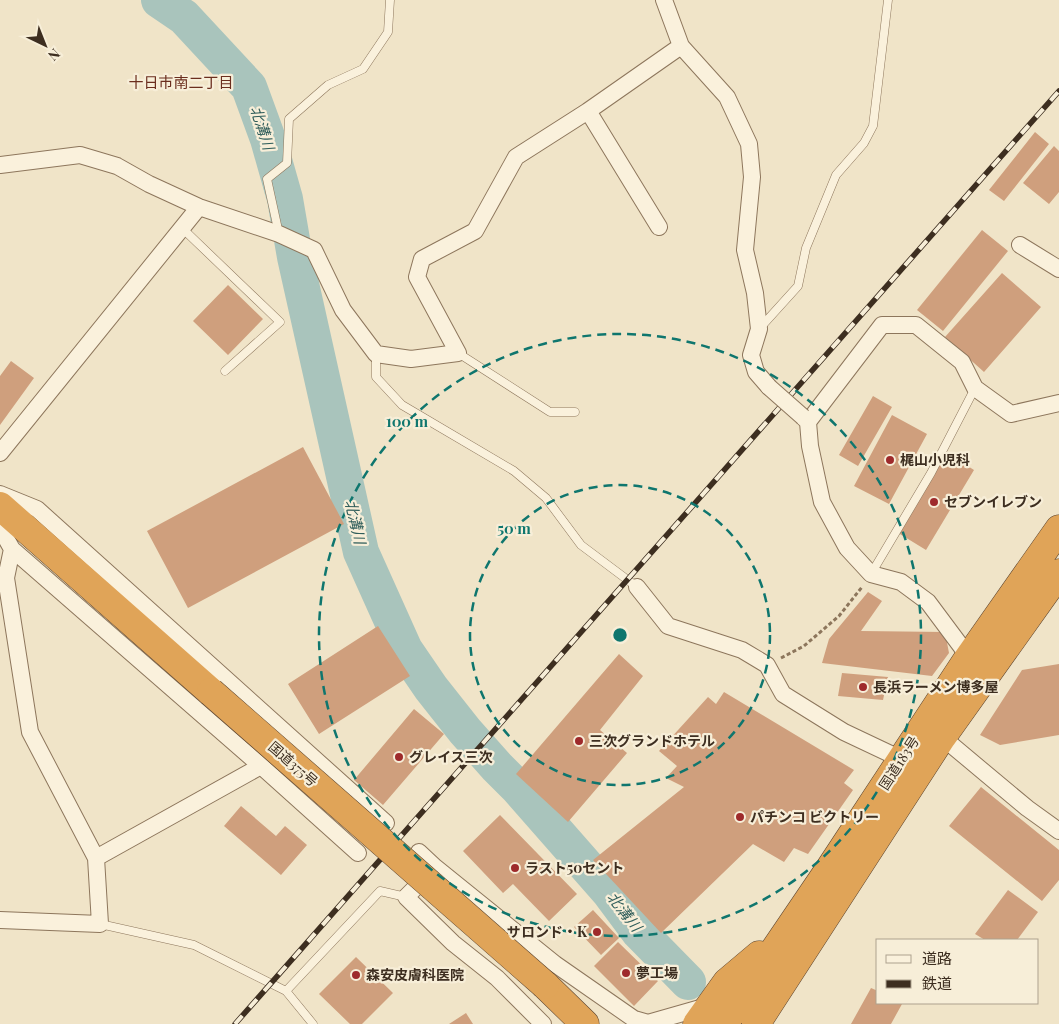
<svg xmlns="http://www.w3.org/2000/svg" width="1059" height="1024" font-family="'Playfair Display','Noto Sans JP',serif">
  <rect width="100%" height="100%" fill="#f0e4c8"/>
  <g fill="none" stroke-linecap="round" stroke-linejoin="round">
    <path stroke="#a9c4bc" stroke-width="36" d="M159,0L184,17L249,87L268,139L285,199L295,257L361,552L405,650L431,688L465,731L497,767L517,787L610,893L639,932L688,982"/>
  </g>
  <path fill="#cf9f7d" d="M1035,132L1049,144L1004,201L989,190Z
    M1054,146L1059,151V192L1049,204L1023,183Z
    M982,230L1008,251L943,331L917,310Z
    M1002,273L1041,307L984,372L945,337Z
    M228,285L263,319L228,355L193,321Z
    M11,361L34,378L0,425V376Z
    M873,396L892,407L858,466L839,455Z
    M892,415L927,434L889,504L854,486Z
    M303,447L344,524L188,608L147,531Z
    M944,451L974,470L926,550L895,531Z
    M868,592L882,601L861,631L945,632L949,653L932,676L822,663L829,639Z
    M378,626L410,676L319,734L288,684Z
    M619,654L643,676L600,730L627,753L568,822L516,774Z
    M1059,664V735L1000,745L980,735L1022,670Z
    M842,673L888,677L883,700L838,696Z
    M724,692L854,770L844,783L853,790L808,854L794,848L784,862L753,844L661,933L593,860L684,787L666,778L677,766L659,751L708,697L716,704Z
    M414,709L444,734L383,805L354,780Z
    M981,787L1059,850V880L1042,901L949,826Z
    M241,806L276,836L285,826L307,845L281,875L224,826Z
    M500,815L577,894L549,921L513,884L503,893L463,851Z
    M1008,890L1038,912L1017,940H985L975,934Z
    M593,910L619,938L601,955L574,927Z
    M618,942L658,981L634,1006L594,966Z
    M356,957L393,993L362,1024H350L319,994Z
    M871,988L878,991V1003L902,1004L891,1024H851Z
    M466,1013L473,1024H449Z"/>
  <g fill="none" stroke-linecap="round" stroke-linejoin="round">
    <defs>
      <path id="lane" d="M182,228L280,322L225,371
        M279,234L267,179L287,163L289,119L328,85L363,69L388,32L390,0
        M760,328L798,286L806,248L836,175L864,143L873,126L888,0
        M458,353L550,412H575
        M376,354V377L402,405L514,471L546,498L581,545L637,587
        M871,574L931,473L975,388
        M100,924L194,945L286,991L313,1024
        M286,991L380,891L406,897"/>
      <path id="street" d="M664,0L681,46L727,97L749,144L752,177L745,250L755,293L759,329L751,355L756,372L769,387
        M0,165L80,155L117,166L149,184L199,207L279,234L314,250L343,310L376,354L411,359L458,353L417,277L422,259L475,231L516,157L588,111
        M659,227L588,111L681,46
        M1020,245L1059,269
        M803,417L808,422L810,446L822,502L847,548L871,574L901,582L928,602L969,657L974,659
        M808,422L882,325H916L962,362L975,388L1011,414L1059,403
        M0,453L199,207
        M0,494L37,509L386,823
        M0,528L12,549L261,766L358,853
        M12,549L6,578L30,732L96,858L261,766
        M637,587L668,626L742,650L767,665L783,694L844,732L901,759
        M942,737L1027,808L1059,831
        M419,852L435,867L555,964L634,1019L648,1023L711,1005
        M429,874L406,897L453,943L497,978L543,1024
        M0,920L100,924L96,858"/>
      <path id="highway" d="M0,506L211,692
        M545,985L585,1024
        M697,1024L727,982L759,955
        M724,1024L828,871L969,657L1059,529
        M756,1024L942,737L1059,573"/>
    </defs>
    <use href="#lane" stroke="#8d765c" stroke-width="9"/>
    <use href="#street" stroke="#8d765c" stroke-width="18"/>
    <use href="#highway" stroke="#5b4430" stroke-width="29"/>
    <path stroke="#8d765c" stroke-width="3" stroke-dasharray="4 2.5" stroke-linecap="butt" d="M781,658L804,646L839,616L862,587"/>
    <use href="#lane" stroke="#faf1dc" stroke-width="8"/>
    <use href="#street" stroke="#faf1dc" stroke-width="16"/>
    <use href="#highway" stroke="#e0a458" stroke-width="28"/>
    <defs>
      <path id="rail" d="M235,1024L1059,91"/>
    </defs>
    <use href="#rail" stroke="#3d2e20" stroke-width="5.5"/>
    <use href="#rail" stroke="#f7eed8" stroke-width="4" stroke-dasharray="11" stroke-linecap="butt"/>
    <defs>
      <path id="street-bridge" d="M769,387L803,417"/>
      <path id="highway-bridge" d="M211,692L545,985"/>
    </defs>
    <use href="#street-bridge" stroke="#8d765c" stroke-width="18" stroke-linecap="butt"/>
    <use href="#highway-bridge" stroke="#5b4430" stroke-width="29" stroke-linecap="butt"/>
    <use href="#street-bridge" stroke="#faf1dc" stroke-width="16"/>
    <use href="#highway-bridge" stroke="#e0a458" stroke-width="28"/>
  </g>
  <g fill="none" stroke="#0f766e" stroke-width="2.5" stroke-dasharray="9 6">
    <circle cx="620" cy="635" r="150"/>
    <circle cx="620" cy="635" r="301"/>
  </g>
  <g fill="#9e2a2b" stroke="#f7eed8" stroke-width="2">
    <circle cx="890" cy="460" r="5"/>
    <circle cx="934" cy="502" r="5"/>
    <circle cx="863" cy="687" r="5"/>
    <circle cx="579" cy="741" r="5"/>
    <circle cx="399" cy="757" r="5"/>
    <circle cx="740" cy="817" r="5"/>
    <circle cx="515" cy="868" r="5"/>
    <circle cx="597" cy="932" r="5"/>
    <circle cx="626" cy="973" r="5"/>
    <circle cx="356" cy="975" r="5"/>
  </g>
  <g text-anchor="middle" stroke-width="4.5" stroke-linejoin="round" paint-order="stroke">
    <g font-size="14" font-weight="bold" fill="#3d2e20" stroke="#f7eed8" text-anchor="start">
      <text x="900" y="465">梶山小児科</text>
      <text x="944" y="507">セブンイレブン</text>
      <text x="873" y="692">長浜ラーメン博多屋</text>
      <text x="589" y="746">三次グランドホテル</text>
      <text x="409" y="762">グレイス三次</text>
      <text x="750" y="822">パチンコ ビクトリー</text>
      <text x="525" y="873">ラスト50セント</text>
      <text x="587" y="937" text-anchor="end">サロンド・K</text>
      <text x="636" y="978">夢工場</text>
      <text x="366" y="980">森安皮膚科医院</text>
    </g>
    <g font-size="14" fill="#3d2e20" stroke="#f7eed8">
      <text transform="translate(899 763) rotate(-57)" y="5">国道183号</text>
      <text transform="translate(293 764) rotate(41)" y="5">国道375号</text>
    </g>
    <g font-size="15" fill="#6b2e1e" stroke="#f7eed8">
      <text x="181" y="88">十日市南二丁目</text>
    </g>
    <g font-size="15" font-style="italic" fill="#2f5d5a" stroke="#f7eed8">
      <text transform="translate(262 128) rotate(72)" y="5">北溝川</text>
      <text transform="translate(355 522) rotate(77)" y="5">北溝川</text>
      <text transform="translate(624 912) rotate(52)" y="5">北溝川</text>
    </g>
  </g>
  <circle cx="620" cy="635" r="8" fill="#0f766e" stroke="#f7eed8" stroke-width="2.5"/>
  <g font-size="15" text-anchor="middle" font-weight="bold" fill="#0f766e" stroke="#f7eed8" stroke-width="4.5" stroke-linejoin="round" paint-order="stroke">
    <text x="407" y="427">100 m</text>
    <text x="514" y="534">50 m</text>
  </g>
  <rect x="876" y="939" width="162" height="65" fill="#f7eed8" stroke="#ada18e"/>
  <rect x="886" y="955" width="25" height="8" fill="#faf1dc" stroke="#ada18e"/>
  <text x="922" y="964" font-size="15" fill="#3d2e20">道路</text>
  <rect x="886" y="980" width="25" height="8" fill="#3d2e20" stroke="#ada18e"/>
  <text x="922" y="989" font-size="15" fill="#3d2e20">鉄道</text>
  <g transform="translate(45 45) rotate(137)" stroke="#f7eed8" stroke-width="4" paint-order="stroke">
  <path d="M0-4L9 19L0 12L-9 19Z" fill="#3d2e20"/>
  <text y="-8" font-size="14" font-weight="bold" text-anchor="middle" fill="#3d2e20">N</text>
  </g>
</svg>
